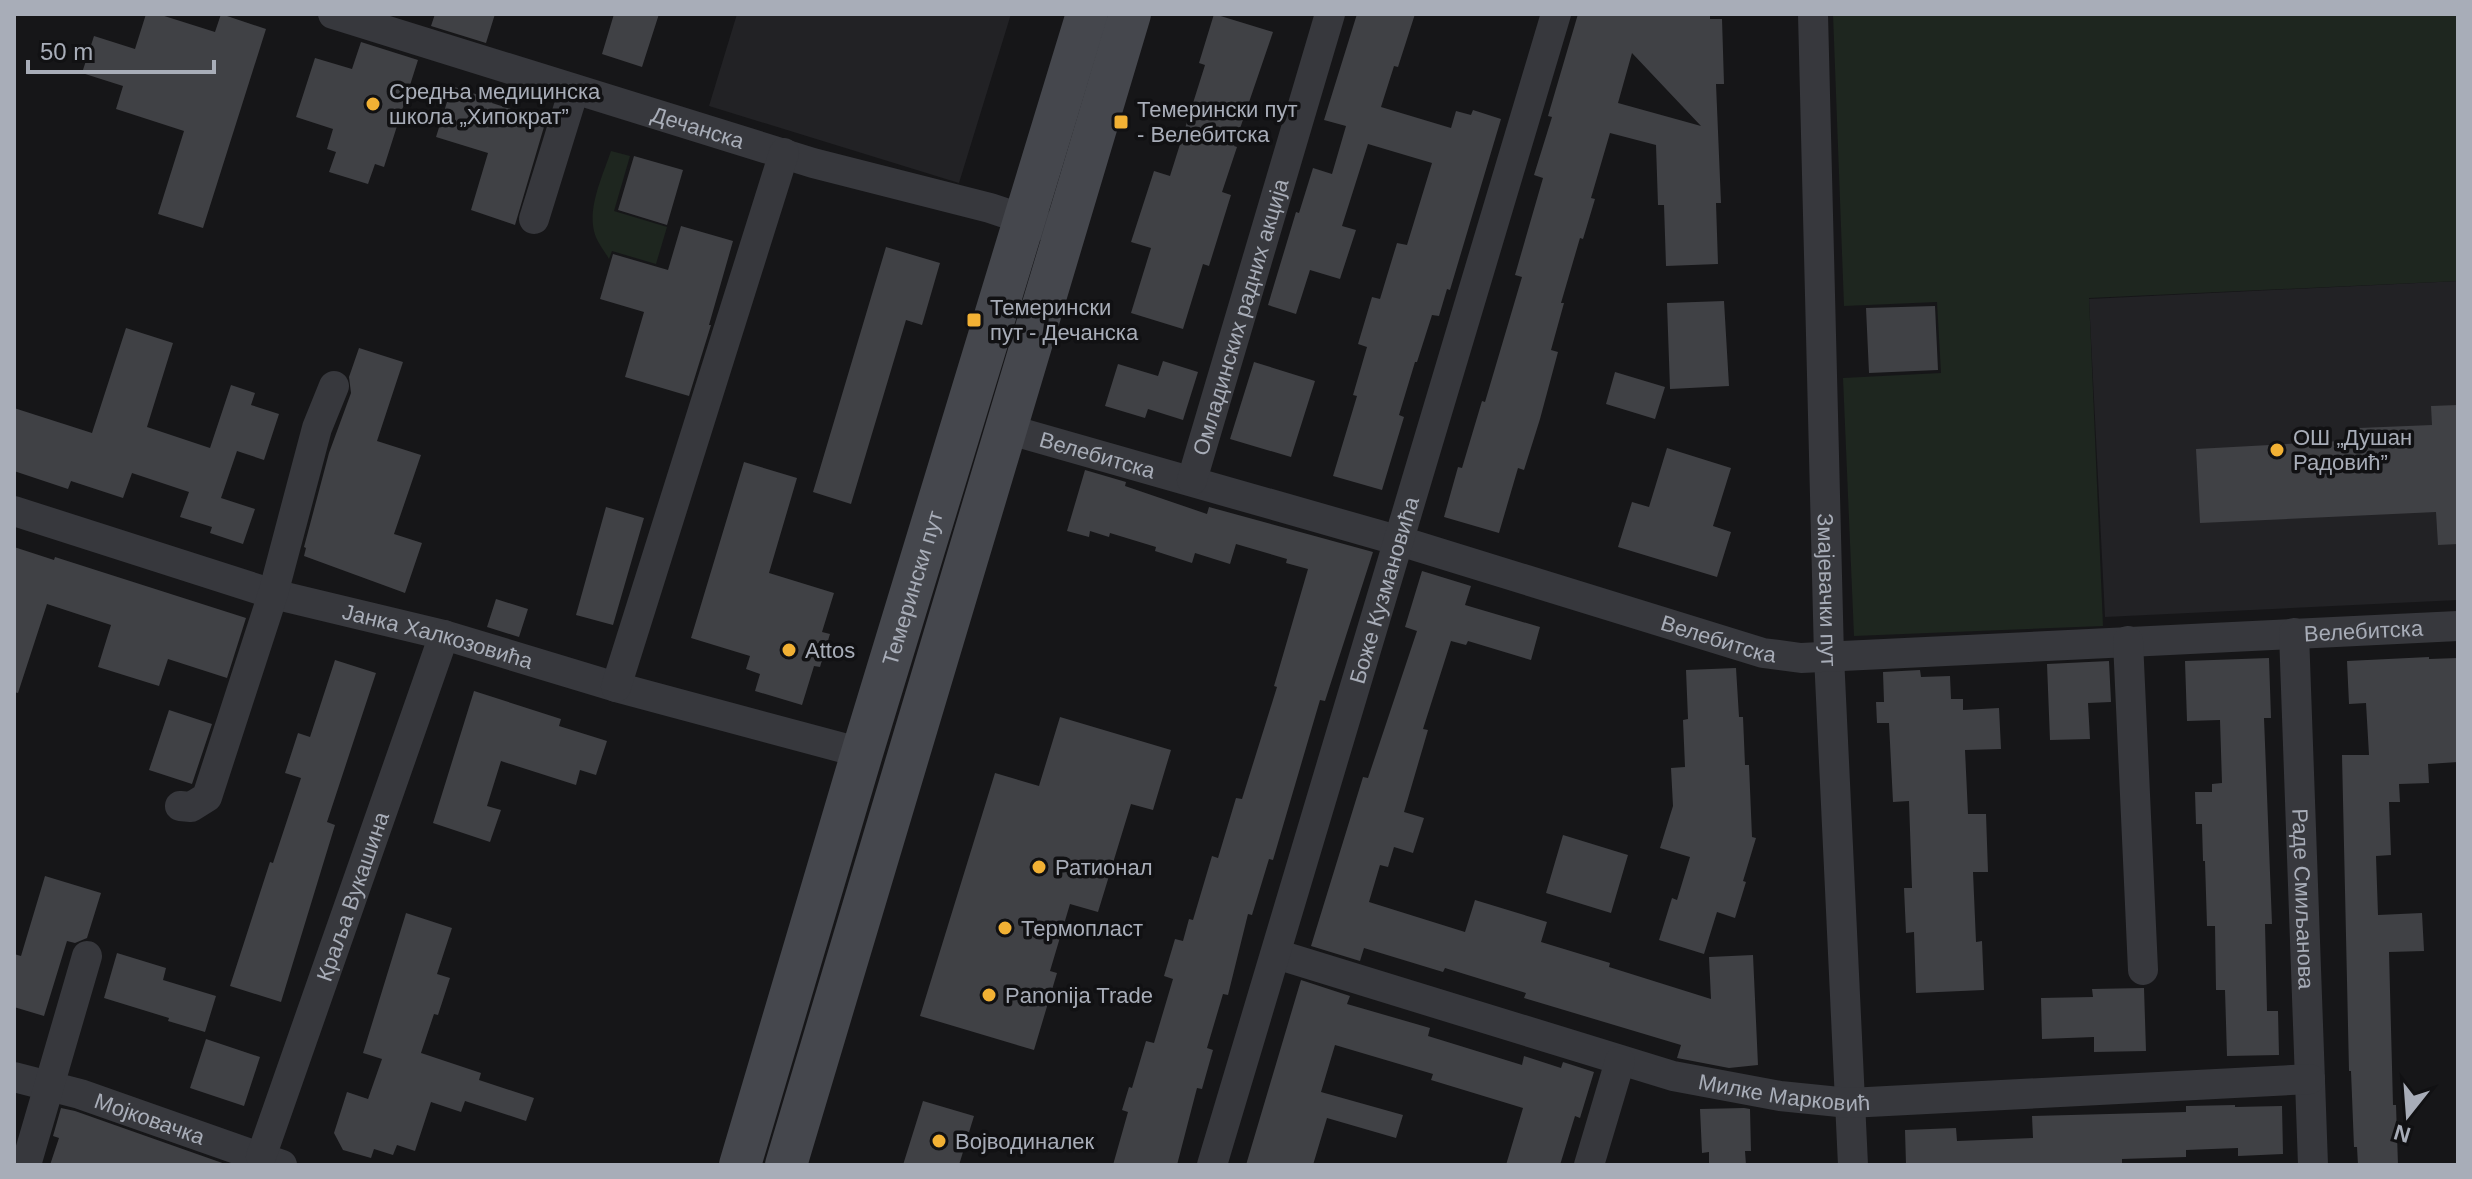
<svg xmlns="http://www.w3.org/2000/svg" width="2472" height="1179" font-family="Helvetica,sans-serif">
  <rect width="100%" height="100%" fill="#161618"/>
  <path fill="#222225" d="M737,14H1011L959,183L709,106Z
    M2458,281V600L2105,617L2089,299Z"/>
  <path fill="#1e261f" d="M1833,14H2458V281L2089,298L2103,626L1854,636L1843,378L1941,373L1937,302L1844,306Z
    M611,151L630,156L614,211L667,227L656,264L612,251L609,259C604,250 596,241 594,231C588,206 603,175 611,151Z"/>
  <path fill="#404145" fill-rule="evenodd" d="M146,14H158L215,32L221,14L266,29L203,228L158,214L184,131L116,109L123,86L82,73L94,36L135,49Z
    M435,14H495L486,43L431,26Z
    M614,14H659L642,67L602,54Z
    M1214,14L1273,32L1234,146L1237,147L1222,192L1231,195L1209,266L1203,264L1183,329L1131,313L1151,248L1131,242L1154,171L1170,176L1205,65L1199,63Z
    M1357,14H1415L1398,67L1394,66L1381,107L1451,128L1456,111L1471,115L1473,110L1501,119L1450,290L1447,289L1439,316L1432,315L1417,362H1415L1399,415L1404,417L1382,490L1333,476L1357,396L1353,395L1367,347L1358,344L1372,297L1380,299L1397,243L1407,245L1432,163L1368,144L1342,226L1356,230L1340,279L1310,270L1296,314L1268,305L1296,212L1299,213L1313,168L1332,174L1346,126L1324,120Z
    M1578,14H1710V19H1722L1724,84H1716L1721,203H1716L1718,264L1666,266L1664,205H1658L1656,145L1610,133L1591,198L1595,199L1583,239L1580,238L1561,303H1564L1551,350L1558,352L1540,419L1524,470L1518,468L1499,533L1444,517L1458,467L1462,468L1482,401L1485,402L1522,277L1515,275L1543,178L1534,175L1552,117L1548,116ZM1632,53L1701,126L1618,103Z
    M361,42L418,60L384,167L375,164L368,184L329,172L336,152L327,149L333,129L296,117L315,58L352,69Z
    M452,86L493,100L492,103L546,120L515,225L471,210L488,153L436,137Z
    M634,156L683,170L667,225L618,210Z
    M681,226L733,241L709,325H711L689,396L625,377L644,312L600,299L613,254L668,270Z
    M886,247L940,263L922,325L906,320L851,504L813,492Z
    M1724,301L1729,386L1670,389L1667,303Z
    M1935,306L1938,370L1869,373L1866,308Z
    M126,328L173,343L147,427L210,448L231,385L255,393L251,405L279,414L264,460L237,451L221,498L255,509L243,544L210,533L212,527L180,517L189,492L132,473L123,498L71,481L68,489L14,471V408L92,433Z
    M359,348L403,362L377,441L421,455L394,534L422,543L405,593L304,556L306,548L304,547L329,453L351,393L349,377Z
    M1163,361L1198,372L1183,420L1148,409L1145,418L1105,406L1118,364L1158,376Z
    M1254,362L1315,381L1291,457L1230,439Z
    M1615,372L1665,387L1655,419L1606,404Z
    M2458,405V544L2438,545L2436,512L2200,523L2196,449L2360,440L2359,428L2432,425L2431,406Z
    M1667,448L1731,468L1713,526L1731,532L1717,577L1618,547L1632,502L1649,507Z
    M744,462L797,478L769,573L834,593L822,632L830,634L820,667L814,666L802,705L755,691L760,674L746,669L750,656L691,638Z
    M1085,470L1126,482L1125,486L1207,514L1209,507L1373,552L1325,701L1320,700L1273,860L1269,859L1252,915L1248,914L1228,995L1223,994L1207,1048L1213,1050L1202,1089L1197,1088L1177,1165H1113L1128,1112L1122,1110L1129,1087L1132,1088L1146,1041L1154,1043L1173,979L1164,976L1175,939L1183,941L1189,919L1193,920L1212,856L1218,858L1236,798L1242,799L1277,687L1274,686L1308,569L1286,563L1287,559L1236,544L1230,564L1195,553L1192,563L1155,551L1156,547L1110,533L1109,537L1090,531L1089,537L1067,531Z
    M606,507L644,518L613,625L576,615Z
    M14,547L54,560L55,557L246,618L227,678L168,659L159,686L98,667L111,625L47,604L18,693L14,692Z
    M1422,571L1471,586L1465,605L1540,627L1531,660L1468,641L1466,645L1451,641L1423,729L1428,730L1404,812L1424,818L1413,853L1394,847L1388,867L1380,865L1369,902L1465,932L1475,900L1547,922L1541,942L1610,963L1609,967L1711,999L1709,957L1753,955L1758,1065L1729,1068L1677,1058L1681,1045L1524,998L1526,993L1445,968L1443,972L1364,948L1360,961L1311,946L1363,777L1368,778L1417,631L1405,627Z
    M496,599L528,609L519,637L487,627Z
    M2429,657V659L2458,658V762L2428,764L2429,783L2399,784L2400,802H2389L2391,855L2376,856L2378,915L2422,913L2424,951L2389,952L2393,1105H2396L2398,1165H2358L2357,1147H2354L2351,1071H2349L2342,755H2369L2366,703L2349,704L2347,661Z
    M2269,658L2271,718H2264L2272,924H2265L2267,1011H2278L2279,1055L2227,1056L2225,990H2216L2215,926H2207L2205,861H2203L2202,824H2196L2195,792H2212V784L2222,783L2220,720L2187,721L2185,661Z
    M335,660L376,673L327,822L335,825L281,1002L230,986L270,862L273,863L301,778L285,773L298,733L310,737Z
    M2109,661L2111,702L2088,703L2090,739L2050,740L2047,664Z
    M1736,668L1739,717H1743L1745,765H1749L1752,837L1756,838L1743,881L1746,882L1735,918L1717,912L1704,954L1659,940L1672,898L1677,900L1690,857L1660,848L1673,806L1671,768L1685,767L1683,720L1688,719L1686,670Z
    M1920,670L1921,677L1950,676L1951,699H1963V710L1999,708L2001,749L1965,750L1968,814H1986L1988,872H1973L1976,942L1982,941L1984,990L1916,993L1914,932L1906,933L1904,888H1912L1909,801L1893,802L1889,723H1877L1876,702H1884L1883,672Z
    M474,691L561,719L559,726L607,741L596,775L580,770L576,785L501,761L487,806L501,810L490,842L433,823Z
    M169,710L212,724L192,784L149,770Z
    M1060,717L1171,750L1153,810L1131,804L1098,912L1070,904L1050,971L1057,973L1034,1050L920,1016L995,773L1039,786Z
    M1563,835L1628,855L1611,913L1546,893Z
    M45,876L101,893L87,938L75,943L67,941L44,1016L14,1007V954L21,956Z
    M406,913L452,928L437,974L450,978L438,1015L434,1014L421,1053L481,1073L479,1080L534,1098L526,1121L465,1101L461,1112L431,1102L415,1151L397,1145L393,1155L374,1149L371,1158L343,1150L334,1133L347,1092L368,1099L382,1059L363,1053Z
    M117,953L166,968L163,980L216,996L205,1032L168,1021L169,1018L104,998Z
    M1301,980L1350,996L1347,1004L1430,1028L1428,1036L1522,1065L1524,1056L1561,1068L1563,1062L1594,1072L1580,1118L1575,1116L1560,1165H1506L1523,1108L1431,1080L1433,1074L1335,1045L1321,1092L1403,1115L1396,1138L1327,1118L1313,1165H1246Z
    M2144,988L2146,1051L2094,1052V1037L2042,1039L2041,998L2093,997L2092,989Z
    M206,1039L260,1057L244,1106L190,1088Z
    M923,1101L974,1116L959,1165H903Z
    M2235,1105V1107L2282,1106L2283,1154L2238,1156V1148L2186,1150V1157L2122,1159V1165H1906L1905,1130L1956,1128L1957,1141L2033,1138L2032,1116L2186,1112V1106Z
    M61,1108L75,1111L228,1165H50L59,1138L53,1136Z
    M1744,1108L1750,1109L1751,1151H1745L1746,1165H1709V1152L1702,1153L1700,1109Z"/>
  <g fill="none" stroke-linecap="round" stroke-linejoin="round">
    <g stroke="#37383d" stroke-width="30">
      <path id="s1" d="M333,14L813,163L990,208L1041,225"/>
      <path id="s2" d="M1813,14L1829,656L1853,1165"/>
      <path d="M534,219L574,90"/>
      <path id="s3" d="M1007,429L1400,541L1763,653L1801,658L2458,626"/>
      <path id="s4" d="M1192,480L1330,14"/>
      <path id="s5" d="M14,511L273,594L444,635L616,687L862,753"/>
      <path id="s6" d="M2294,633L2313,1165"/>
      <path d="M2128,641L2143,970"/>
      <path d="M616,687L784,153"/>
      <path d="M180,806L191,807L207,797L273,594L317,428L334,386"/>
      <path id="s7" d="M1276,954L1673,1076L1780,1096L1849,1103L2310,1079"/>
      <path id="s8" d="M14,1077L80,1094L282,1165"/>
      <path id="s9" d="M261,1157L444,635"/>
      <path d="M26,1165L87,956"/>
      <path id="s10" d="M1212,1165L1556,14"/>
      <path d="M1589,1165L1620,1061"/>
    </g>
    <g stroke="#45474d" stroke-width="42">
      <path id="s11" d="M740,1165L862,753L1087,14"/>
      <path d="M786,1165L1130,14"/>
    </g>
  </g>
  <g fill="#f2b134" stroke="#111113" stroke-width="3">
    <circle cx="373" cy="104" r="8"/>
    <rect x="1113" y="114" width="16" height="16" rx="4"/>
    <rect x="966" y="312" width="16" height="16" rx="4"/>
    <circle cx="2277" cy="450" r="8"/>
    <circle cx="789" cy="650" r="8"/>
    <circle cx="1039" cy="867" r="8"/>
    <circle cx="1005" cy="928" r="8"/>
    <circle cx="989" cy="995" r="8"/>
    <circle cx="939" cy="1141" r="8"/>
  </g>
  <g text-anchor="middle" stroke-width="7" stroke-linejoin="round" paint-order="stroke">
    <g font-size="22" fill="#a8adb8" stroke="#111113" text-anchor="start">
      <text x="389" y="99">Средња медицинска<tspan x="389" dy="25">школа „Хипократ”</tspan></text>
      <text x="1137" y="117">Темерински пут<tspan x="1137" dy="25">- Велебитска</tspan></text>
      <text x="990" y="315">Темерински<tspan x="990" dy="25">пут - Дечанска</tspan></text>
      <text x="2293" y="445">ОШ „Душан<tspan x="2293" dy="25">Радовић”</tspan></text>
      <text x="805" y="658">Attos</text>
      <text x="1055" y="875">Ратионал</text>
      <text x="1021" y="936">Термопласт</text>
      <text x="1005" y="1003">Panonija Trade</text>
      <text x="955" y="1149">Војводиналек</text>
    </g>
    <g font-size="22" fill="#a8adb8" stroke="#111113">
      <text dy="8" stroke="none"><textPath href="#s1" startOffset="382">Дечанска</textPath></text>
      <text dy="8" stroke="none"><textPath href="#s4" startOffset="170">Омладинских радних акција</textPath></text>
      <text dy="8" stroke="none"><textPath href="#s3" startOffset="94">Велебитска</textPath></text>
      <text dy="8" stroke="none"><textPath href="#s11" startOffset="602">Темерински пут</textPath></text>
      <text dy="8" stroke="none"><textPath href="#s10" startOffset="600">Боже Кузмановића</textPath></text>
      <text dy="8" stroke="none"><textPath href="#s2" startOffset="576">Змајевачки пут</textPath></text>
      <text dy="8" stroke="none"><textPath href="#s3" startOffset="1390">Велебитска</textPath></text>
      <text dy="8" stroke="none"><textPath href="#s5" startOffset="442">Јанка Халкозовића</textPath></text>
      <text dy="8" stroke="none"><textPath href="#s3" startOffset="742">Велебитска</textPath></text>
      <text dy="8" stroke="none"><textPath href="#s9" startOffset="276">Краља Вукашина</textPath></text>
      <text dy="8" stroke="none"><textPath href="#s6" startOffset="266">Раде Смиљанова</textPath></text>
      <text dy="8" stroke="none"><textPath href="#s7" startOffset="528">Милке Марковић</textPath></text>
      <text dy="8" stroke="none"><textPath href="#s8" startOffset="142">Мојковачка</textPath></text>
    </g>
  </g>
  <rect width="2472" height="1179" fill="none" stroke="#a8adb8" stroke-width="32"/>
  <g transform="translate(2408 1115) rotate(197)" stroke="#111113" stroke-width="6" paint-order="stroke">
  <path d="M0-6L14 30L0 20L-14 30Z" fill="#a8adb8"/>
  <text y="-12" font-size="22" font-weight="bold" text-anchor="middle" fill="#a8adb8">N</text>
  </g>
  <path d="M28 60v12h186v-12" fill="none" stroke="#a8adb8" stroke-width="4"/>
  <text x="40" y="60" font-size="24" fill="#a8adb8" stroke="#111113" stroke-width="6" paint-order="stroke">50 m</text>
</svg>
